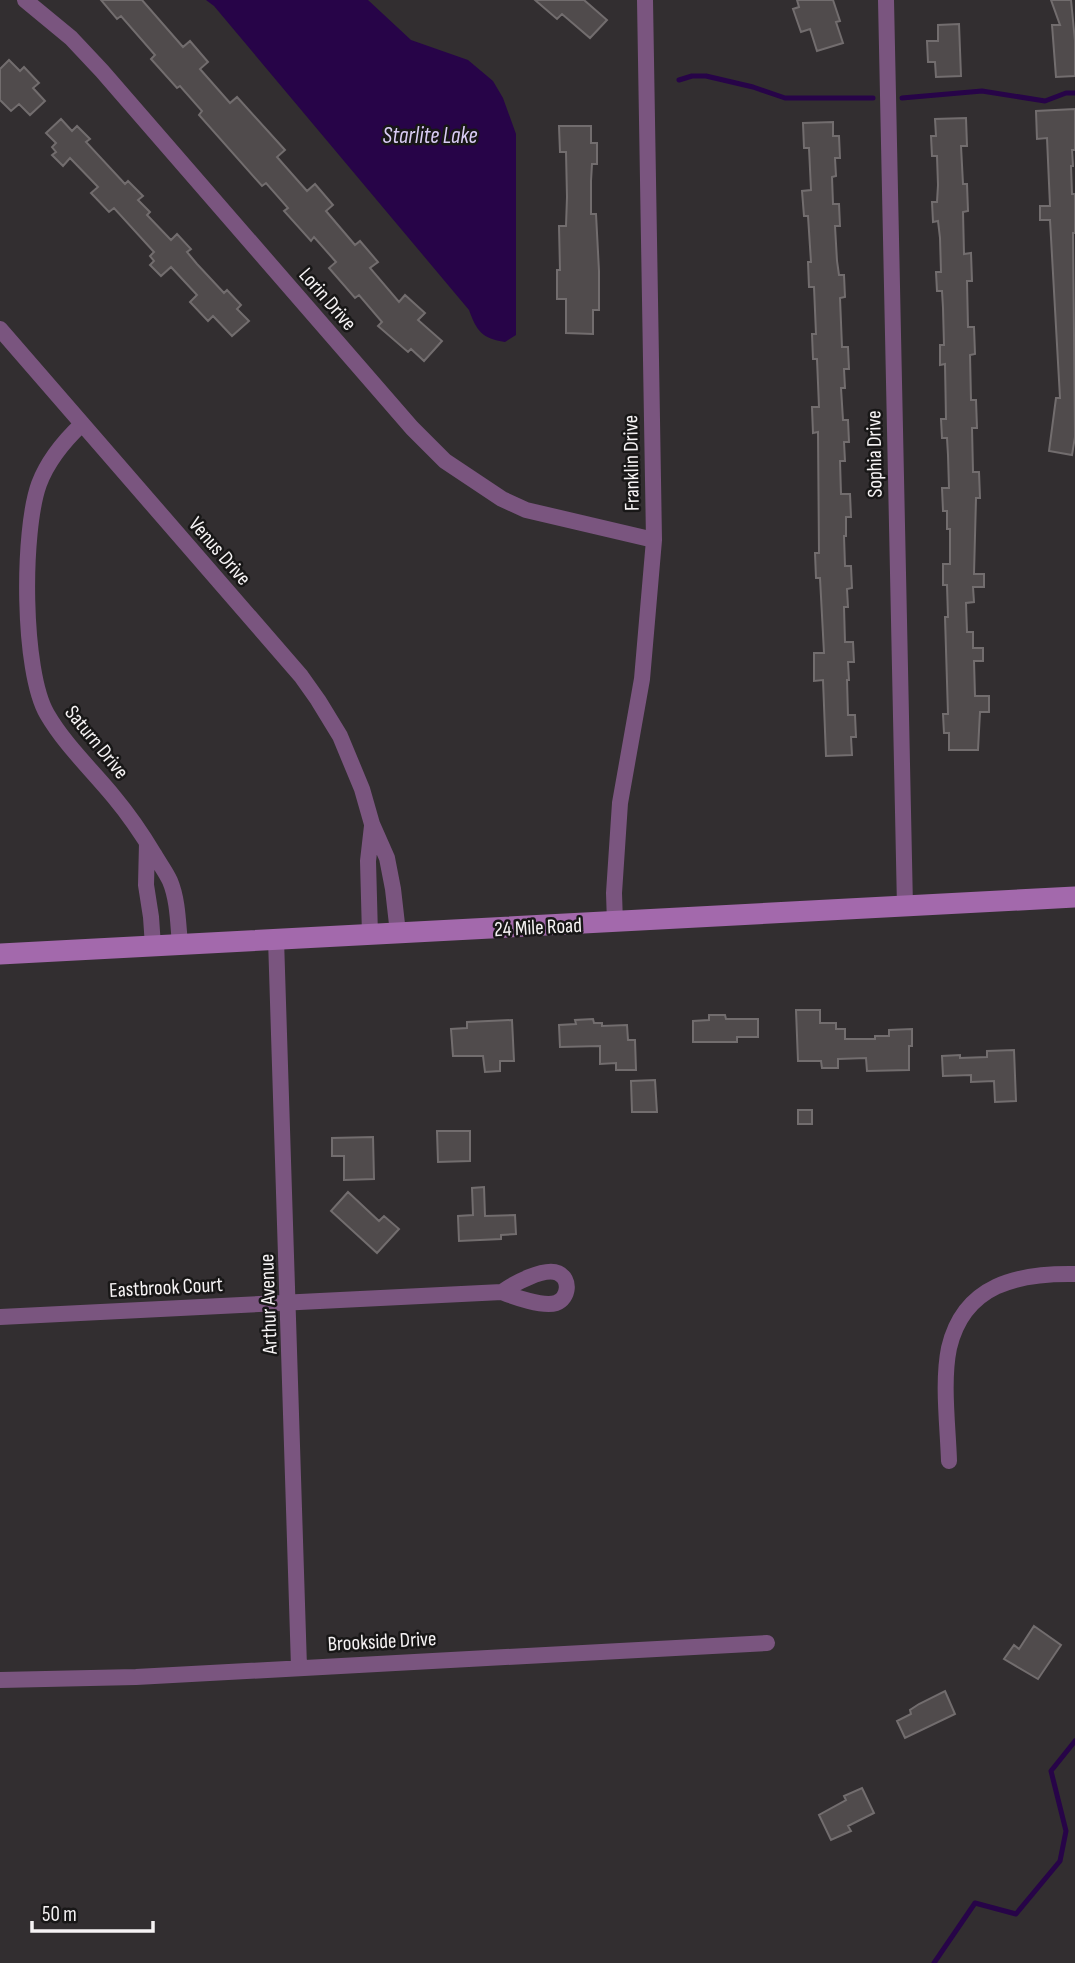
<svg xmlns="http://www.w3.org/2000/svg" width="1075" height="1963" font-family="'Sofia Sans Condensed',sans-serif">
  <rect width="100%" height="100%" fill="#322e30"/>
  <path fill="#270448" d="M206,0H368L411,40L468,60L493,81L503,98L516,134V335L505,342C482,338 477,332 469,310L214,6Z"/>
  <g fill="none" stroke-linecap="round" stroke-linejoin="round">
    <path stroke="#270448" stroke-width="5" d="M679,80L692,76H706L753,87L785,98H873
      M902,98L982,91L1045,101L1066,93H1075
      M934,1963L975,1903L1016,1914L1060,1861L1066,1831L1051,1771L1075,1741"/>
  </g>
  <path fill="#504b4c" stroke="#726d6e" stroke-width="2" d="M101,0H142L183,47L190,41L208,62L200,69L230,103L237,97L285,150L277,157L307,191L315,184L333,205L326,211L355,245L360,241L378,262L370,268L399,302L405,295L425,313L418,320L442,341L424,361L411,349L408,352L378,326L382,322L359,295L355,298L329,268L336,262L314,237L311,241L284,211L288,208L266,183L262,186L199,115L202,111L180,86L177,88L151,59L155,55L121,16L117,19Z
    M535,0H584L607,20L590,38L562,14L557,19Z
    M797,0H833L840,21L836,22L843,43L817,51L810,29L801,32L793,9L799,7Z
    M1051,0H1071L1075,41V76L1056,77L1052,25H1060Z
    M959,24L961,76L936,77L935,62H928L927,41H938V25Z
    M9,60L20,71L24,67L39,83L33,88L45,101L30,115L19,104L11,111L0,100V69Z
    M1075,109V150H1072L1073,166H1071L1072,194H1075V233H1073L1075,437L1072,455L1049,451L1056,398H1060L1050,220H1040V206H1050L1047,138L1037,139L1036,111Z
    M966,118L967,146H961L963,184H967L968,211L963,212L964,254L971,253L972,281H967L968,327H974L975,354L970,355L971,400H976L977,428H972L973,472H979L980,498H976L974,574H984V587H973L974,602L966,603L967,632H973V648H983V661H974L975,696H989V712H980L978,750H949V733H944L943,714H948L945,617H948L947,585H943V564H950V529H947V511H943L942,488H949L948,455L947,438H942L941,419H946L945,364L940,365V345H944L943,308L942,291H937L936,272H941L940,238L938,221L933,222L932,202H937L938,185L937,156H932L931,136H936L935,119Z
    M61,119L72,131L77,126L90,139L86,142L125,184L128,181L143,196L138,200L150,212L147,215L171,240L177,234L191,249L187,252L197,264L224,293L227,290L241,305L237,309L249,321L232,336L213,316L208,321L190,302L197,295L171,267L161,276L150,265L154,261L150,256L154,252L114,208L109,212L91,193L98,187L70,158L63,166L52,155L56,152L52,147L56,143L46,133Z
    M833,122V136H839L840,158H835L836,176L832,177L833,204H839L840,226H835L837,261L839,275H844L845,297L840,298L842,347H848L849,369H844L845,388H841L843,420H848L849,442H844L845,461H840L841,494H850L851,517H846V536H844L845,566H851L852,588L847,589L848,607H844L845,642H853L854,662H848L849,680H847L848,715H855L856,737H851L852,755L826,756L823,680L814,681V653H824L820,578H816L815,553H819L818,432L813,433L812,407H819L817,359H813L812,334H816L814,287H809L808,262H811L808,216H804L802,191L811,190L809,148H804L803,123Z
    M559,126H591V143H597V164H592L591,181V214H596L599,271V310H593V334L566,333V299H557V270H560L559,226H566L567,197L566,152H560Z
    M796,1010H820V1023H836V1029H845V1039H875V1036H889V1030L912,1029V1046H909V1070L867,1071L866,1058L838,1059V1068H822L821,1061H798Z
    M709,1015H725L726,1019H758V1037H737V1042H693V1021L709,1020Z
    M593,1019L594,1023H602V1026L627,1025L628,1040H635L636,1070H616V1063L600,1064V1046L560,1047L559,1025L576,1024L575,1020Z
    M512,1020L514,1061H500V1071L485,1072L483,1056H453L451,1029L467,1028V1022Z
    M1014,1050L1016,1101L995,1102L994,1081L971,1082V1075L943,1076L942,1056L960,1055V1058L987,1057V1051Z
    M655,1080L657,1112H632L631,1081Z
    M798,1110H812V1124H798Z
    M437,1131H470V1161L438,1162Z
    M373,1137L374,1179L344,1180V1156H332V1138Z
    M484,1187L485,1216L515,1215L516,1234L501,1235V1239L459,1241L458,1216L473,1215L472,1188Z
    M348,1192L379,1221L384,1216L399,1229L377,1253L331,1211Z
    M1034,1626L1061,1645L1038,1679L1004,1659L1014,1645L1019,1649Z
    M945,1691L955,1714L905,1738L897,1721L911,1714L910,1710L919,1704Z
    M862,1788L874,1813L848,1826L851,1831L831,1840L819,1815L846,1800L844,1796Z"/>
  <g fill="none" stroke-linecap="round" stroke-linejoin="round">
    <path stroke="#7a557f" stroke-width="16" d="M25,0L71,38L102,71L412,428L445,461L502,499L526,510L654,540
      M886,0L905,907
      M0,329L301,676L318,700L340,736L362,789L372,824L387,858L393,889L398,933
      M82,424C64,441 48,460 39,484C22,531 22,671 47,714C65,745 92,770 114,797C129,815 142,834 154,854C159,863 166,872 170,881C178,900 178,924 180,944
      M147,843L146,885L151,917L153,946
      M615,923L614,893L620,803L642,679L654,540L645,0
      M370,935L368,861L372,826
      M276,939L299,1667
      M0,1317L502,1292C514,1297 543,1307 556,1303C569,1298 571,1279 558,1273C544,1267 513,1284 502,1292
      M949,1461C948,1427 942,1382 949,1348C964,1284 1018,1273 1075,1274
      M0,1680L136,1677L767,1643"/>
    <path stroke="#a369ac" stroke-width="21" d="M0,954L1075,897"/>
  </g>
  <g text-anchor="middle" stroke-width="5" stroke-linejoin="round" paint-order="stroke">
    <g font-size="21" fill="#f6f3f4" stroke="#181717">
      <text transform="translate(328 299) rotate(49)" y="7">Lorin Drive</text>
      <text transform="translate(874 454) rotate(-91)" y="7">Sophia Drive</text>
      <text transform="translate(631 463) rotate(-91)" y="7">Franklin Drive</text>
      <text transform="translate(220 551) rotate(49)" y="7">Venus Drive</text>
      <text transform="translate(97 742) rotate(51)" y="7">Saturn Drive</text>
      <text transform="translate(538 927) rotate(-3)" y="7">24 Mile Road</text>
      <text transform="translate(166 1287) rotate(-3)" y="7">Eastbrook Court</text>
      <text transform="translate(268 1304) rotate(-92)" y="7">Arthur Avenue</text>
      <text transform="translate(382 1641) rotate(-3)" y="7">Brookside Drive</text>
    </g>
    <g font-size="23" font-style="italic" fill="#d9ccf4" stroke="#181717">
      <text x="430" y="143">Starlite Lake</text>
    </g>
  </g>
  <path d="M32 1921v10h121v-10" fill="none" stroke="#f6f3f4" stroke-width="3.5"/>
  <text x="42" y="1921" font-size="21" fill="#f6f3f4" stroke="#181717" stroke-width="5" paint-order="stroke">50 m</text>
</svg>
